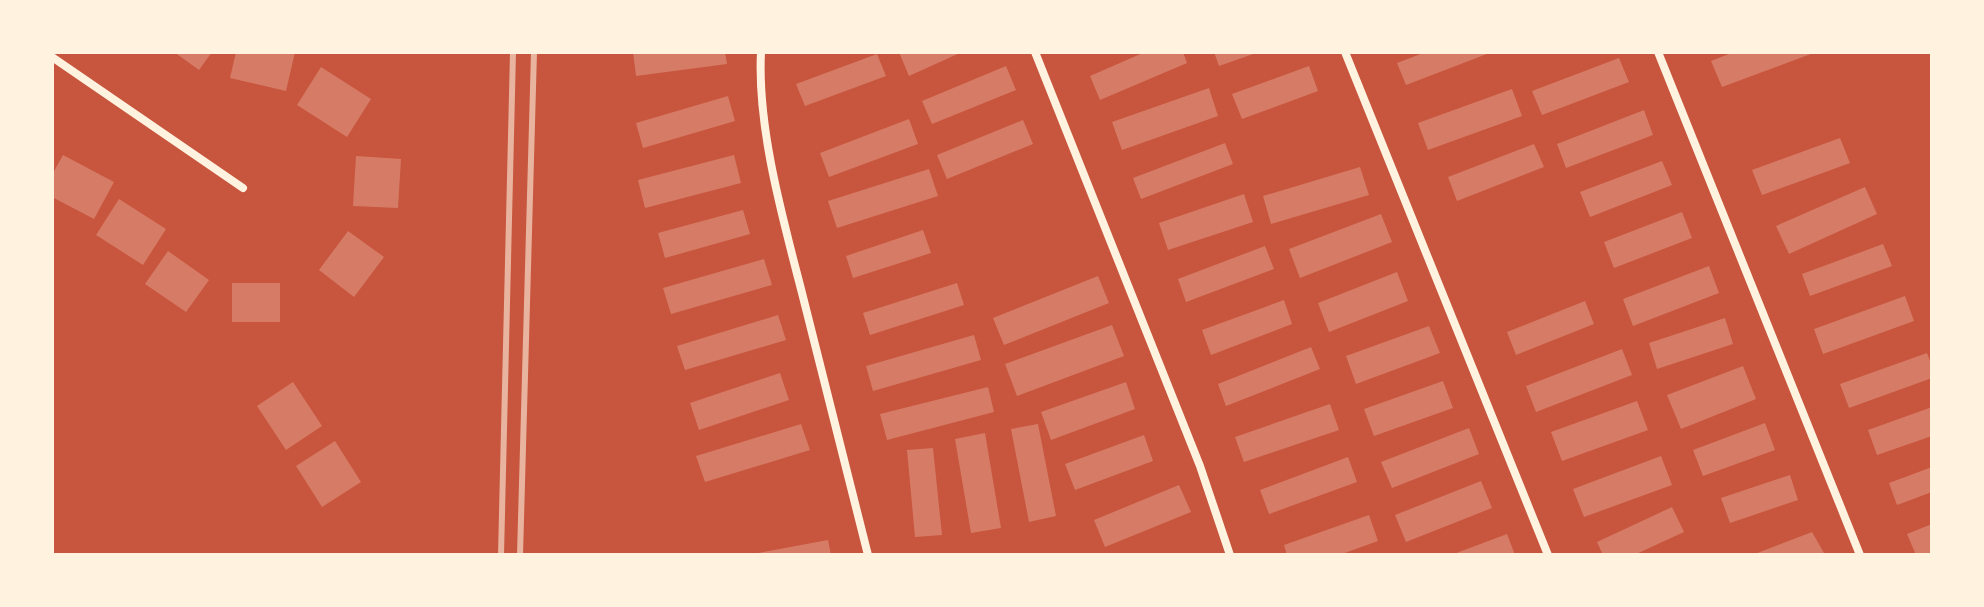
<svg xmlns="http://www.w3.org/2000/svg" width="1984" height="607" font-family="Quicksand,sans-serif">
  <rect width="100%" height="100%" fill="#c8553d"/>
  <path fill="#d67c66" d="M174,52H212L199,70Z
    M236,52H295L286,91L230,78Z
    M633,52H725L727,64L636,76Z
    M899,52H962L909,76Z
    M1145,52H1183L1187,63L1100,100L1090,76Z
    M1214,52H1259L1219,66Z
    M1426,52H1492L1406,85L1397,63Z
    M1734,52H1816L1722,87L1711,61Z
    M877,54L886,76L805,106L796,84Z
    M1619,58L1629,82L1542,115L1532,91Z
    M1006,66L1016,90L932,124L922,101Z
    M1309,66L1318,91L1242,119L1232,94Z
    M321,67L371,99L347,137L297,105Z
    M1209,88L1218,116L1122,150L1112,122Z
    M1512,89L1522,116L1428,150L1418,123Z
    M728,96L735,121L643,148L636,123Z
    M1644,110L1653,135L1566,168L1557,144Z
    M909,119L918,144L829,177L820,153Z
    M1023,120L1033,144L947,179L937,155Z
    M1840,138L1850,163L1762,195L1752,170Z
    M1225,143L1233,164L1141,199L1133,178Z
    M1534,144L1544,167L1457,201L1448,177Z
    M63,155L114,182L94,219L52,197V175Z
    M734,155L741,183L645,208L638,180Z
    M356,156L401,159L398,208L353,206Z
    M1662,161L1672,185L1590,217L1580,192Z
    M1360,167L1369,195L1271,224L1263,196Z
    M929,169L938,196L837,228L828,201Z
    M1865,187L1877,214L1789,254L1776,226Z
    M1244,194L1253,222L1168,250L1159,223Z
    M119,199L166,229L143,265L96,235Z
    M743,210L750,234L665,258L658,233Z
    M1682,212L1692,238L1614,268L1604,242Z
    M1381,214L1392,242L1300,278L1289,249Z
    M923,230L931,253L853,278L846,256Z
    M348,231L384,257L354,297L319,270Z
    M1883,244L1892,266L1810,296L1802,274Z
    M1265,246L1274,269L1186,302L1178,279Z
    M168,251L209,280L186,312L145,284Z
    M764,259L772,285L671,314L663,288Z
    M1709,266L1719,293L1633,326L1623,299Z
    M1397,272L1408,301L1329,332L1318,303Z
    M1098,276L1109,303L1004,345L993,318Z
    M232,283H280V322H232Z
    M957,283L964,305L870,335L863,313Z
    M1905,296L1914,321L1823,354L1814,329Z
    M1284,300L1292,324L1211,355L1202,330Z
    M1585,301L1594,324L1516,355L1507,332Z
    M778,315L786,340L685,370L677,346Z
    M1725,318L1733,344L1657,369L1649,343Z
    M1112,325L1124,356L1017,396L1005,364Z
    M1429,326L1440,353L1356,384L1346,356Z
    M974,335L981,360L873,391L866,366Z
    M1311,347L1320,369L1226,406L1218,384Z
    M1622,349L1632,375L1536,412L1526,386Z
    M1927,353L1932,366V378L1849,408L1840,384Z
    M1743,366L1756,399L1681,429L1667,395Z
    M780,373L789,400L699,430L690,403Z
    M1443,381L1453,408L1374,436L1364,409Z
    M293,382L322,426L286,450L257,406Z
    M1126,382L1135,409L1051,440L1041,412Z
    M988,387L994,412L887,440L880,414Z
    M1637,401L1648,430L1562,461L1551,432Z
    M1330,404L1339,430L1244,462L1235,437Z
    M1932,407V436L1877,455L1868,430Z
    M1765,423L1775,450L1703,476L1693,450Z
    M801,424L810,450L705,482L696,456Z
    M1038,424L1056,516L1029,522L1011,429Z
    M1469,428L1479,454L1392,488L1381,462Z
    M985,433L1001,528L971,533L955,439Z
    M1144,435L1153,461L1075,490L1065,464Z
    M335,441L361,482L322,507L296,466Z
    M933,448L942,535L915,537L907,450Z
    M1661,456L1672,485L1584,517L1573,489Z
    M1348,457L1357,482L1269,514L1260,490Z
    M1932,467V492L1897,505L1889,483Z
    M1790,475L1798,500L1730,523L1721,498Z
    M1481,481L1492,508L1406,542L1395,515Z
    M1179,485L1191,512L1105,547L1094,520Z
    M1672,507L1684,532L1634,555H1603L1597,542Z
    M1369,515L1378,541L1339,555H1287L1284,545Z
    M1932,524V555H1916L1907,534Z
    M1812,532L1824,553L1818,555H1752Z
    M1507,534L1515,555H1451Z
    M828,540L831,555H758V553Z"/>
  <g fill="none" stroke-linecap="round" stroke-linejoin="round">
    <path stroke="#fff3e0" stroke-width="8" d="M761,52C757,128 783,219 802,293C824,380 846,468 868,555
      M1035,52L1200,466L1230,555
      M1345,52L1548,555
      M1658,52L1860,555
      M52,57L243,188"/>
    <path stroke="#e9b49f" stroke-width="6" d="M501,555L513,52
      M520,555L534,52"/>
  </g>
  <rect width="1984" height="607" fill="none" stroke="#fff3e0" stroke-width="108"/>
</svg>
